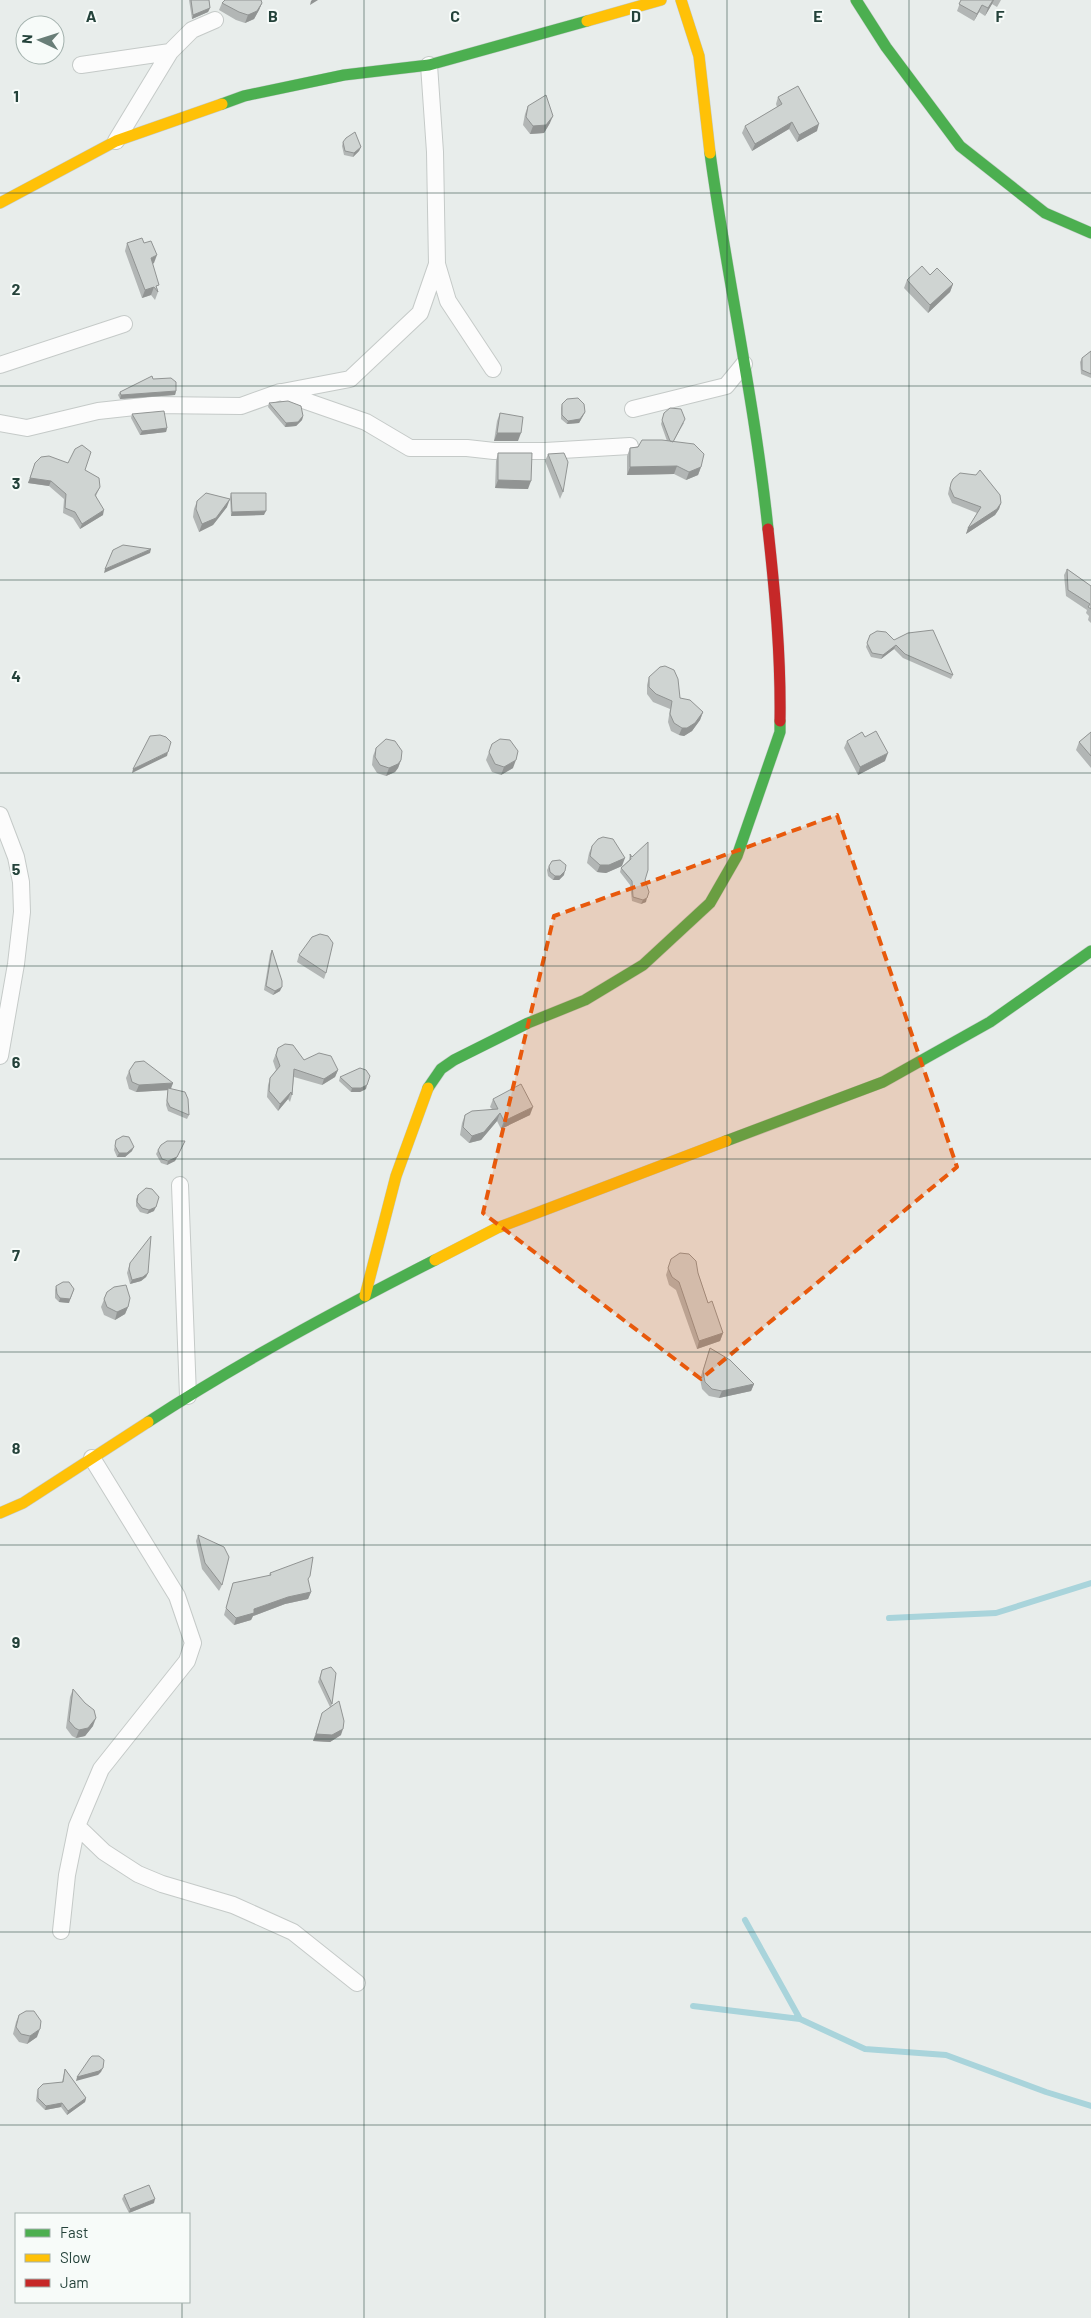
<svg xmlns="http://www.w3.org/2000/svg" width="1091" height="2318" font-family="Barlow,sans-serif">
  <rect width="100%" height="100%" fill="#e8edeb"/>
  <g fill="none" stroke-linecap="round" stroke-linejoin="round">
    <path stroke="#a9d4db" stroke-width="6" d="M889,1618L996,1613L1091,1583
      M745,1920L800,2019L865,2049L946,2055L1046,2092L1091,2106
      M693,2006L800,2019"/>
    <defs>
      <path id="street" d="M81,65L170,52
        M429,65L435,152L437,264L448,301L493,369
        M116,141L170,52L192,30L215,20
        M0,365L124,324
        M282,392L350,379L420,313L437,264
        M633,409L726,386L744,364
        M0,423L27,428L98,411L153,405L241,406L280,392L366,422L410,448H467L494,451H545L630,446
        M0,815L16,857L21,882L22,912L16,964L0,1056
        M180,1185L188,1396
        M77,1826L104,1852L138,1874L162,1884L233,1905L293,1932L357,1983
        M61,1931L67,1875L77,1826L101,1769L187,1661L193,1643L177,1596L92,1458"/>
      <path id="fast" d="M856,0L886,47L960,146L1045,213L1091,233
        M222,104L244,96L344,75L429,65L587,21
        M710,153C727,278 755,403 768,529
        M428,1088L441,1069L454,1060L528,1023L585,1000L643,965L710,903L737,856L780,732V721
        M726,1141L883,1082L990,1022L1091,951
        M148,1422C240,1362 337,1310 435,1260"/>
      <path id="slow" d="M681,0L699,56L710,153
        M587,21L661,0
        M0,203L116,141L222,104
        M435,1260L497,1228L726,1141
        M365,1296L396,1176L428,1088
        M0,1513L23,1503L148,1422"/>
      <path id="jam" d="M768,529C775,593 781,656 780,721"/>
    </defs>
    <use href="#street" stroke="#c5cac8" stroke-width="18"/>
    <use href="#fast" stroke="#c3cbc8" stroke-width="12"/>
    <use href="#slow" stroke="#c3cbc8" stroke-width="12"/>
    <use href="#jam" stroke="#c3cbc8" stroke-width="12"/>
    <use href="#street" stroke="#fcfcfc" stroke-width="16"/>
    <use href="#fast" stroke="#4caf50" stroke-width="11"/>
    <use href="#slow" stroke="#ffc107" stroke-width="11"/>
    <use href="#jam" stroke="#c62828" stroke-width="11"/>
  </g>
  <path fill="#b2b6b5" d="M189,0H209L210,8L208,12L192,19Z
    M961,0H1001L997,7L992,4L985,16L979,12L974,21L957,11Z
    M222,3H262L259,10L254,19L245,23L236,20L219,10Z
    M778,97L817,131L797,142L789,129L752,151L742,133L745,126L777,107L776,104Z
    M528,106L550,123L544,133L530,134L523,125L525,114Z
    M343,142L361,147L359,151L353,157L344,155L342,146Z
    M127,243H144L154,263L152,264L158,292L155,300L151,295L142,298L125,251Z
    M930,275L953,284L950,292L928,313L904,288L907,280Z
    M1091,351V378L1081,374L1080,362L1082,358Z
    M153,379L176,391L175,395L120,399L118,395L120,392Z
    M269,403L303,416L302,420L296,426L285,427L268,407Z
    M562,404L585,412L583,416L579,423L567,424L561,419V408Z
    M500,413L518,441H494L497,421Z
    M664,413L684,423L673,442L701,467L698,475L686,480L674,474L627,475V456L630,448L667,441L661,424Z
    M132,414L167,428L166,432L140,435L131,418Z
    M498,453L528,489L495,488L496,461Z
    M548,454L563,492L560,499L545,461Z
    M35,463L85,470L100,487L96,496L103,515L80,529L73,518L63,513L64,499L49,486L28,483Z
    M953,479L1001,503L999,509L995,515L966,534L968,528L977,513L952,503L948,494L949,489Z
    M231,493L264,515L231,516L230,497Z
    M197,501L227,507L213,525L199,532L193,517L194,509Z
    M1067,569L1091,586V623L1088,620L1089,616L1086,613L1087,610L1066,596L1064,575Z
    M870,635L894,640L953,675L951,679L903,658L894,649L881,659L871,657L866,647Z
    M649,677L680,698L703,712L700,720L692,731L684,736L679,735L671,731L668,722L670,709L653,702L647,694V685Z
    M1091,732V768L1076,750L1079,742Z
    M865,737L885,761L858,775L844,748L847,741Z
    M492,744L513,768L501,775L492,772L486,760Z
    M376,748L401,760L398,768L395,772L386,776L377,773L372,765L373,756Z
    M592,846L622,866L606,873L597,872L587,863L589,853Z
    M630,854L645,880L646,902L641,904L632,901L630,885L620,872L621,868L629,860Z
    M549,866L564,875L559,880H553L548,876L547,870Z
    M272,950L280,991L273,995L264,990L270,954Z
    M299,955L326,973L324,979L297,962Z
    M278,1048L304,1060L338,1070L335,1077L322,1085L294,1077L292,1095L290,1102L288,1099L278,1111L267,1097L268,1085L270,1078L276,1070L273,1061Z
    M129,1071L173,1083L171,1089L189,1115L187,1119L168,1111L166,1105L168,1090L136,1092L129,1089L126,1078Z
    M340,1077L366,1089L360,1092H351L339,1081Z
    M493,1099L530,1115L501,1129L497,1121L481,1140L469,1143L460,1135L462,1123L465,1115L492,1109L490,1107Z
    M116,1140L132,1151L125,1157H117L114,1150Z
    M185,1141L175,1161L167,1165L161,1163L156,1154L158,1150Z
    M138,1195L154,1211L147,1214L140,1212L136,1206V1199Z
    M671,1259L698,1273L708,1303L723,1333L720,1341L697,1349L676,1290L669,1285L666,1275Z
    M130,1263L148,1273L146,1277L141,1281L130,1284L127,1273Z
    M56,1286L69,1303L59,1302L55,1298V1290Z
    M107,1292L128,1307L125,1314L115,1320L104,1315L101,1307Z
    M710,1348L754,1384L751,1391L719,1398L709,1396L702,1389L700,1379Z
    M198,1535L222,1585L219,1591L202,1569L196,1541Z
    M270,1573L308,1581L311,1592L308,1599L285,1604L253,1616L251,1620L234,1625L224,1615L233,1583L269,1576Z
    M322,1670L332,1704L331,1707L341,1735L330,1742L313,1741L320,1720L330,1707L318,1682Z
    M73,1689L93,1726L85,1736L76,1738L72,1736L66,1728L70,1697Z
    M19,2015L37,2037L27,2044L19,2042L13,2034L16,2022Z
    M65,2069L86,2098L85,2102L67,2115L61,2107L45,2110L36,2101L37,2093L38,2089L62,2082Z
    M124,2195L154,2203L129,2213L122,2199Z"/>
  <path fill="#919493" d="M312,0H318L310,5L311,1Z
    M993,0H994L992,4L985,16L988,8Z
    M262,3L259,10L254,19L245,23L248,15Z
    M982,5L979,12L974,21L977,14Z
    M210,8L208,12L192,19L193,15Z
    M553,116L550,123L544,133L530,134L533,126Z
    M792,122L789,129L752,151L755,144Z
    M819,124L817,131L797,142L799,135Z
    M361,147L359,151L353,157L354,153Z
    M157,255L154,263L148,266L151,258Z
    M953,284L950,292L928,313L930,305Z
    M154,287L151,295L142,298L145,290Z
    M176,391L175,395L120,399L121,395Z
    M585,412L583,416L579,423L567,424L568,421Z
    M303,416L302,420L296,426L285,427L286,423Z
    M167,428L166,432L140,435L142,431Z
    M497,433H521L518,441H494Z
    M677,466L674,474L627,475L630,467Z
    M701,467L698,475L686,480L689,472Z
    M30,478L51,481L49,486L28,483Z
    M498,480L531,481L528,489L495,488Z
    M230,499L227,507L213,525L199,532L202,524Z
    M1001,503L999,509L995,515L966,534L968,528Z
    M104,510L103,515L80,529L82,524Z
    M266,511L264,515L231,516L232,512Z
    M151,549L150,553L104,573L105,569Z
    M896,645L894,649L881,659L883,655Z
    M703,712L700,720L692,731L684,736L679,735L682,728Z
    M168,752L167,756L132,773L133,769Z
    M888,753L885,761L858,775L860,767Z
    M401,760L398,768L395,772L386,776L389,768Z
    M516,760L513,768L501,775L504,767Z
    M625,858L622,866L606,873L597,872L600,865Z
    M565,871L564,875L559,880H553L555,876Z
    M647,898L646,902L641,904L643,900Z
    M282,987L280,991L273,995L275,991Z
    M338,1070L335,1077L322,1085L324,1079Z
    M173,1083L170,1090L136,1092L139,1085Z
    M367,1085L366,1089L360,1092H351L352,1088Z
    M291,1092L288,1099L278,1111L280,1104Z
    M533,1107L530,1115L501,1129L504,1121Z
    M500,1113L497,1121L481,1140L469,1143L472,1136Z
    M185,1141L175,1161L167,1165L168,1161Z
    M134,1147L132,1151L125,1157H117L119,1153Z
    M156,1207L154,1211L147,1214L149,1210Z
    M148,1273L146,1277L141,1281L130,1284L132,1280Z
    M74,1289L69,1303L59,1302L60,1298Z
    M128,1307L125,1314L115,1320L117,1312Z
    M723,1333L720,1341L697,1349L699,1341Z
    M754,1384L751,1391L719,1398L722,1391Z
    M311,1592L308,1599L285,1604L253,1616L251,1620L234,1625L236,1618L254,1609L288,1597Z
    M96,1718L93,1726L85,1736L76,1738L79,1730Z
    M343,1729L341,1735L330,1742L313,1741L316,1734Z
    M40,2029L37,2037L27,2044L30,2036Z
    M103,2068L101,2072L98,2075L76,2081L77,2077Z
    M86,2098L85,2102L67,2115L68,2111Z
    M62,2103L61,2107L45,2110L46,2106Z
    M155,2199L154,2203L129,2213L130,2209Z"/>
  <path fill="#cfd4d2" stroke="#919493" d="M191,0H209L210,8L193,15Z
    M225,0H261L262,3L257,11L248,15L239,12L222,3Z
    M961,0H993L988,8L982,5L977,14L959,4Z
    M798,86L819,124L799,135L792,122L755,144L745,126L782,104L778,97Z
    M546,95L553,116L546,125L533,126L526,117L528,106Z
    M355,132L361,147L354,153L345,151L343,142L346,138Z
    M142,238L144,243L151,241L157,255L151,258L159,285L156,286L158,292L154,287L145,290L127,243Z
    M922,266L930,275L937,268L953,284L930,305L907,280Z
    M1091,351V374L1082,370V358Z
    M152,376L153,379L171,378L176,382V391L121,395L120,392Z
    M578,398L584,404L585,412L580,419L568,421L562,415V404L567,399Z
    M288,401L301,406L303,416L298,422L286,423L269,403Z
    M670,408L681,409L685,419L673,442L670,441L662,420L664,413Z
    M164,411L167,428L142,431L132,414Z
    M500,413L523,417L521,433H497Z
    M642,440H662L694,444L704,454L701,467L689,472L677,466L630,467V448L638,447Z
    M82,445L91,452L85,470L99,478L100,487L95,495L104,510L82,524L75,512L65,508L66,494L51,481L30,478L35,463L41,457L49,456L68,463L75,449Z
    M498,453H532L531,481L498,480Z
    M564,453L568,462L563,492L548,454Z
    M980,470L1000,495L1001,503L997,509L968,528L981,507L954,497L950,488L951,483L953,479L960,473L976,475Z
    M206,493L230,499L216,518L202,524L196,509L197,501Z
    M231,493H266V511L232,512Z
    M123,545L151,549L105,569L113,550Z
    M1067,569L1091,586V609L1088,607L1090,604L1068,590Z
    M933,630L953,675L905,654L896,645L883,655L872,653L867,643L870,635L877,631L886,632L894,640L908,633Z
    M665,666L674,670L678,679L680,698L690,700L703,712L695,723L687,728H682L674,723L670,714L672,701L656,694L649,687V677L660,667Z
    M876,731L888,753L860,767L847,741L862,732L865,737Z
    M1091,732V756L1079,742Z
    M160,735L166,737L171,742L168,752L133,769L150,736Z
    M386,739L395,741L402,751L401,760L398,764L389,768L380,765L375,757L376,748Z
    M500,739L510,740L518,751L516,760L504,767L495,764L489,752L492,744Z
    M603,837L613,839L625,858L609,865H600L590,856L592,846L598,839Z
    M648,842V870L645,880L649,892L647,898L643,900L633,897L632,881L621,868L631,859L630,854L632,857Z
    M560,860L566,865L565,871L560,876H555L550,872L549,866L552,861Z
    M320,934L328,936L333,943L326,973L299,955L312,937Z
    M272,950L282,981V987L275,991L266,986Z
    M285,1044L293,1045L304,1060L319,1053L331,1056L338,1070L324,1079L294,1069L292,1095L291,1092L280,1104L269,1091L270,1078L280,1066L276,1055L278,1048Z
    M144,1061L173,1083L139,1085L132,1082L129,1071L135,1062Z
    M360,1068L366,1070L370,1076L367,1085L361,1088H352L340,1077Z
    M521,1084L533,1107L504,1121L500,1113L484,1132L472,1136L463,1127L465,1115L472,1111L498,1109L493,1099Z
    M168,1088L185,1092L188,1099L189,1115L170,1107L167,1101Z
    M123,1136L129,1137L134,1147L127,1153H119L115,1146L116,1140Z
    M167,1141H185L177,1157L168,1161L162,1159L158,1150L161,1145Z
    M146,1188L152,1189L159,1197L156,1207L149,1210L142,1208L137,1202L138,1195Z
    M151,1236L148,1273L143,1277L132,1280L129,1269L130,1263Z
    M680,1253L689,1254L696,1261L698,1273L708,1303L712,1301L723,1333L699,1341L679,1282L672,1277L668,1268L671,1259Z
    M63,1282H69L74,1289L70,1299L60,1298L57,1294L56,1286Z
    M126,1285L130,1298L128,1307L117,1312L107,1307L104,1299L107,1292L114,1287Z
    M710,1348L730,1360L754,1384L722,1391L712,1389L705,1382L703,1371Z
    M198,1535L224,1547L229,1557L222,1585L205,1563Z
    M313,1557L310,1576L308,1579L311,1592L288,1597L254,1609V1613L236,1618L226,1608L233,1583L271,1575L270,1573Z
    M331,1667L336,1673L332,1704L320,1678L322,1670Z
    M73,1689L85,1703L94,1710L96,1718L88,1728L79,1730L75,1728L69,1721Z
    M339,1701L344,1721L343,1729L332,1735L316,1734L322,1713Z
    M26,2011H34L41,2021L40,2029L30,2036L21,2034L16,2027L19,2015Z
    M92,2056H99L104,2060L103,2068L99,2071L77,2077L90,2058Z
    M65,2069L86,2098L68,2111L62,2103L46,2106L38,2098V2089L43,2084L63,2082Z
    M149,2185L155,2199L130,2209L124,2195Z"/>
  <path fill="#e8590c" fill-opacity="0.2" stroke="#e8590c" stroke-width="4" stroke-dasharray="10 6" stroke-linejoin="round" d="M837,815L957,1167L701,1379L483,1213L554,916Z"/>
  <path fill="none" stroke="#24423a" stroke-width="1" stroke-opacity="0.55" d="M182,0V2214M364,0V2318M545,0V2318M727,0V2318M909,0V2318M0,193H1091M0,386H1091M0,580H1091M0,773H1091M0,966H1091M0,1159H1091M0,1352H1091M0,1545H1091M0,1739H1091M0,1932H1091M0,2125H1091M182,2302V2318"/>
  <g font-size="16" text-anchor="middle" font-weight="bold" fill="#24423a" stroke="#f7fbf9" stroke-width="4" stroke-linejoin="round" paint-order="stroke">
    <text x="91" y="22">A</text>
    <text x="273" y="22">B</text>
    <text x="455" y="22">C</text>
    <text x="636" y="22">D</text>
    <text x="818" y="22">E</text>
    <text x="1000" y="22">F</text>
    <text x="16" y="102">1</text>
    <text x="16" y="295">2</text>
    <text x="16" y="489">3</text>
    <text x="16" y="682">4</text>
    <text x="16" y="875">5</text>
    <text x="16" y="1068">6</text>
    <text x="16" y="1261">7</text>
    <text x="16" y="1454">8</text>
    <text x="16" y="1648">9</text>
  </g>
  <rect x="15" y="2213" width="175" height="90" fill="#f7fbf9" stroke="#a3b1ad"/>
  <rect x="25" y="2229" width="25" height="8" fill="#4caf50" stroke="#a3b1ad"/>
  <text x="60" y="2238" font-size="15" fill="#24423a">Fast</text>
  <rect x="25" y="2254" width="25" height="8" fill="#ffc107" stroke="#a3b1ad"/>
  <text x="60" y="2263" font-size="15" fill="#24423a">Slow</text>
  <rect x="25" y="2279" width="25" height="8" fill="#c62828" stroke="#a3b1ad"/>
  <text x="60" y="2288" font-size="15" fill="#24423a">Jam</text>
  <g transform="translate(40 40) rotate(274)"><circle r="24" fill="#f7fbf9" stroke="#a3b1ad"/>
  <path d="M0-4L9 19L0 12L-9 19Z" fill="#697e78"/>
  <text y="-8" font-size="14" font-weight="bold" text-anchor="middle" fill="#24423a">N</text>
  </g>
</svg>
